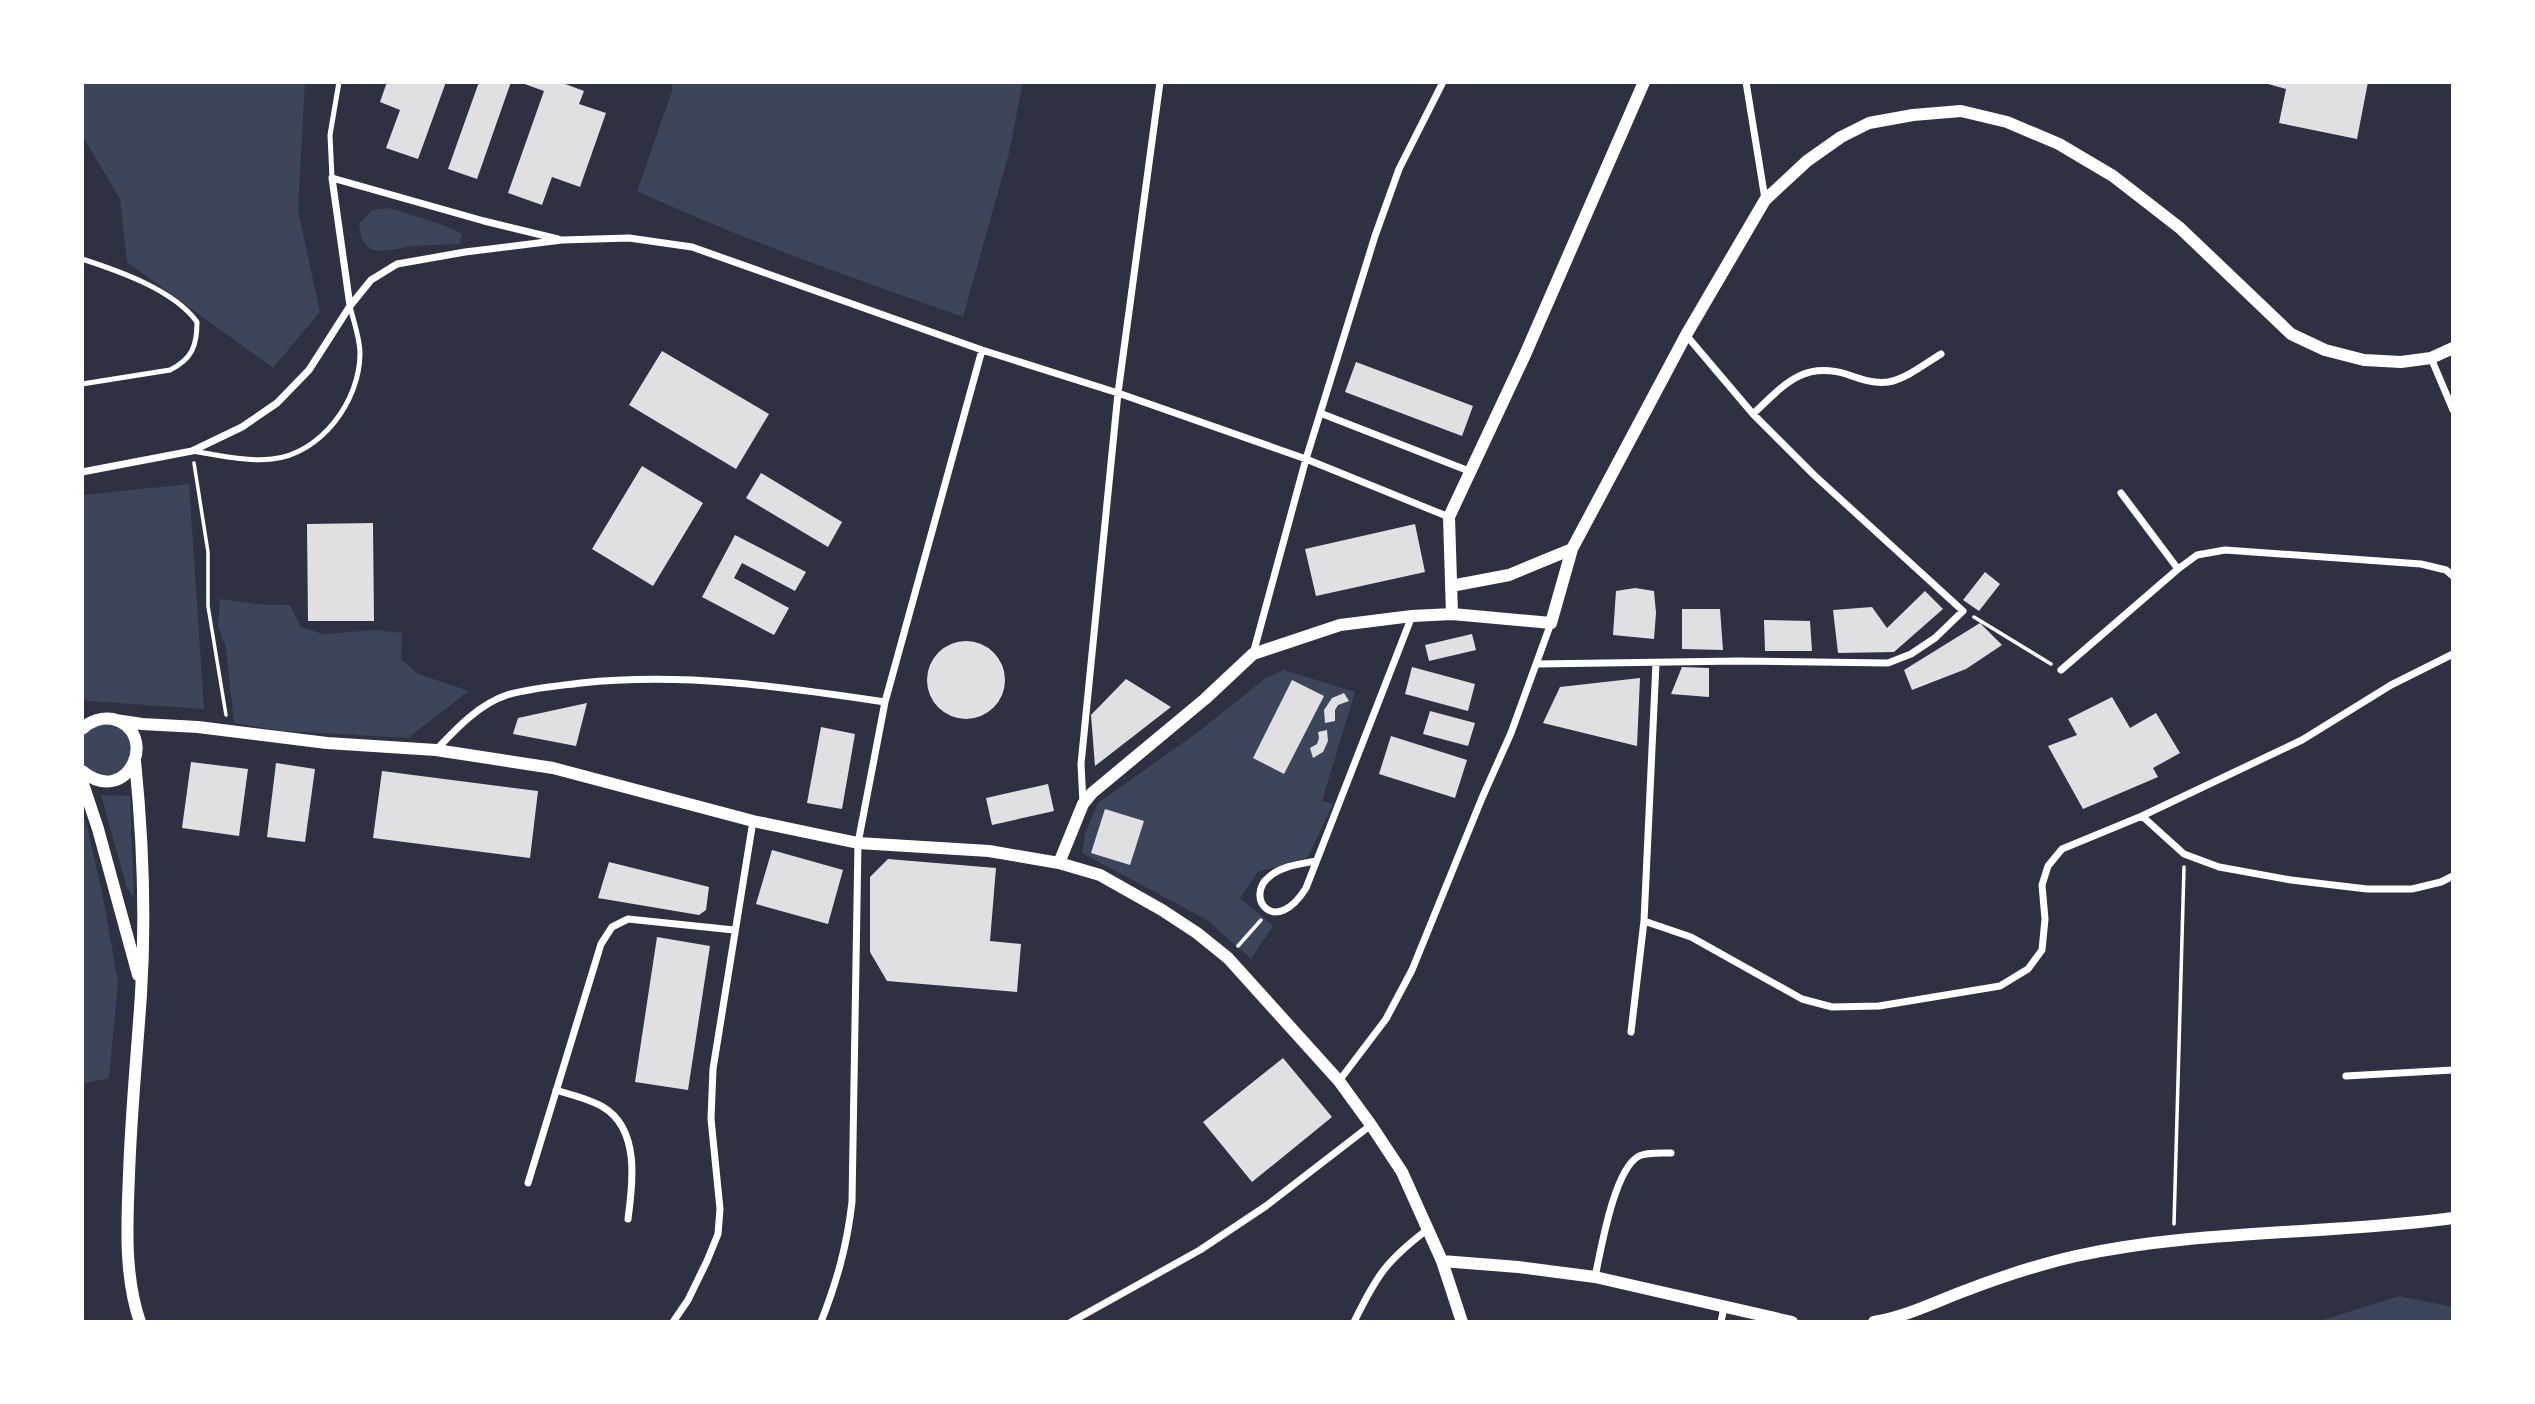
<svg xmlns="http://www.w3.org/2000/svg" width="2535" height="1404" font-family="'Sofia Sans Condensed',sans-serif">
  <rect width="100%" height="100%" fill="#2d3142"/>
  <path fill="#3c4559" d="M82,82H305L298,210L320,312L273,368L127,262L120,199L82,135Z
    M672,82H1023L1009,153L963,317C853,278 743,240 637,191L672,91Z
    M390,208L443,225L462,234L460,244C444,245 429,245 414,246C387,249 363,263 359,224L372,210Z
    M189,484L204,709L88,701L82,698V495Z
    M220,599L256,604L290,605L301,627L323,634L377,630L402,633L401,659L418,674L469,691L408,738L283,731L234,723L226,648L218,626Z
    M1284,670L1355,692L1322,801L1333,804L1308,857L1258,872L1240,898L1273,926L1251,959L1207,920L1082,853L1085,834L1098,803L1194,735L1266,678Z
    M109,723C113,725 120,727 124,730C149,752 111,797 82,764V735L91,726Z
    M101,795L130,796L134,898L127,888Z
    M82,817L86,822L102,892L118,982L109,1078L82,1084Z
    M2399,1296L2453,1307V1322H2307L2326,1319Z"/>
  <path fill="#e0e0e3" d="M387,82H446L418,159L386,148L400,110L380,102Z
    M479,82H511L477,179L448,169Z
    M519,82H560L584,91L579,104L606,113L580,187L552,177L542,205L508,193L544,91Z
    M2261,82H2368L2357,139L2279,123L2286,89Z
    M662,351L769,414L736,469L629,405Z
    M1356,362L1473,406L1462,436L1345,392Z
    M642,466L703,503L653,586L592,549Z
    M761,473L842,522L828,547L746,498Z
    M373,523L374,621H308L307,524Z
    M1415,524L1425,572L1316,596L1305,549Z
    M735,535L806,572L795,591L742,563L734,578L789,608L774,635L702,597Z
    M1985,572L2000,584L1979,611L1963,600Z
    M1635,588L1654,591L1656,613L1654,639L1613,635L1616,591Z
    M1925,591L1943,609L1894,652L1838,653L1833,610L1872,607L1887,628Z
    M1682,609H1720L1723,650L1682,649Z
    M1764,620L1810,621L1812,651H1765Z
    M1980,623L2002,645L1966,669L1912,690L1904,670Z
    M1472,634L1476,650L1429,661L1425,645Z
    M927 680a39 39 0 1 1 78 0a39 39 0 1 1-78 0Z
    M1412,667L1475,684L1468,711L1405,694Z
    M1682,667L1709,668V697L1671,694Z
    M1640,678L1637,746L1543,723L1560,687Z
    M1126,679L1171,707L1095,766L1091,715Z
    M1292,680L1324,696L1284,774L1253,758Z
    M1344,693L1349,701L1338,705L1335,710V721L1325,723L1324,710L1332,698Z
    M2112,697L2130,728L2156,713L2180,753L2153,768L2158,777L2083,809L2048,746L2077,735L2068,719Z
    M587,703L576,746L513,734L518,718Z
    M1430,711L1475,723L1468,746L1423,734Z
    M821,727L855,734L842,809L807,803Z
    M1327,730L1328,741L1323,752L1313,758L1310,748L1317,744L1319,738L1318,732Z
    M1391,736L1467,760L1455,798L1379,774Z
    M191,762L248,769L239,836L182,828Z
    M276,763L315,769L305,842L267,837Z
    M382,771L538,791L530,858L373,838Z
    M1048,784L1054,811L992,825L986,798Z
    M1105,809L1144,821L1130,865L1091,853Z
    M772,850L843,870L828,924L756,904Z
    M888,859L996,868L990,941L1021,944L1017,992L887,981L870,952V877Z
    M609,862L709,887L706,910L699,915L598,898Z
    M657,937L710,946L688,1090L635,1082Z
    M1283,1058L1332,1117L1252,1182L1203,1122Z"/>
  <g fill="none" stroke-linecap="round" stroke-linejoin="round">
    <path stroke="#fff" stroke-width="3.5" d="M194,463L208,552V606L226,715
      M1974,617L2051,664
      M1238,946L1261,920
      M2174,1224L2184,867"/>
    <path stroke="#fff" stroke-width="5" d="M332,178L330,135L339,82
      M82,259C119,271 174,290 197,322C197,346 192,359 170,370L82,384
      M192,451C217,455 246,462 272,459C321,454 360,401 360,353C360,338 353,320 350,306"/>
    <path stroke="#fff" stroke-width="7" d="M1746,82L1765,199
      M350,306L332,178L484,221L558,239
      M2431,358L2453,410
      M1320,413L1469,471
      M1753,414C1783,386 1802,361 1846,374C1860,379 1874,384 1888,382C1906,379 1926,363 1941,354
      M82,472L192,451L242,427L277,403L309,370L350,306L371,280L397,264L465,252L562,240L629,238L692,247L982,350L1118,393L1306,459L1449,517
      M2121,493L2178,569
      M1253,654L1306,459L1375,236L1399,169L1443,82
      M1537,664L1738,661L1888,663L1911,654L1935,638L1963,611L1814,475L1753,414L1686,335
      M2061,670L2178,569L2197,555L2225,550L2421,564L2446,570L2453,576
      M436,750C456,729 479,704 507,695C531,688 557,686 581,683C684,672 784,687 885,702
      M1083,803L1081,764L1118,393L1160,82
      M2142,816L2184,854L2219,867L2291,880L2367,889H2412L2441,882L2453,876
      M1316,861C1300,864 1281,866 1269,877C1244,897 1275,938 1306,888L1412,616
      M1644,921L1691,937L1802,999L1832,1007L1879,1006L2000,986L2028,969L2042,950L2045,919L2042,885L2048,866L2062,849L2142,816L2302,740L2391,685L2453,654
      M1631,1032L1644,921L1656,663
      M2346,1076L2453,1070
      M1339,1081L1386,1019L1412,970L1482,798L1511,733L1551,623
      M556,1090C571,1095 590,1099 603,1107C640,1129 633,1183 628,1219
      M528,1183L601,944L612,927L628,919L734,930
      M1595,1277C1601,1250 1614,1169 1639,1156C1647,1152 1661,1153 1671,1153
      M673,1322L688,1300L707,1261L718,1234L720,1209L711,1119L713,1069L753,821
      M821,1322C837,1281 847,1246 852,1202L858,843L885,702L982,350
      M1071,1322L1200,1250L1266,1206L1371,1125
      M1354,1322C1377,1275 1386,1261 1428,1229
      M1721,1322L1724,1307"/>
    <path stroke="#fff" stroke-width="12" d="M1451,586L1509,575L1572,549
      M1452,614L1449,517L1524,357L1644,82
      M115,720L142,724L198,727L327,743L436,750L553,768L753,821L858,843L989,851L1059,863L1100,875L1162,910L1197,933L1228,958L1339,1081L1371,1125L1402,1172L1442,1261L1462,1322
      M82,729C90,721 102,717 113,719C161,732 128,809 82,771
      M135,761C143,840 146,915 141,994C137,1054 131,1114 129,1175C127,1223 124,1276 140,1322
      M82,781L98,829L138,975
      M1059,863L1083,804L1092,793L1205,699L1253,654L1340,625L1412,616L1452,614L1551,623L1572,549L1686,335L1765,200L1807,161L1841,137L1869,123L1913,115L1961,111L2007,122L2059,144L2113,176L2180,228L2291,334L2325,350L2364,360L2401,362L2431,358L2453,348
      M1442,1261L1518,1267L1595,1277L1792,1322
      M1874,1322C1904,1317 1931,1304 1959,1293C1998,1278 2036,1265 2076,1256C2200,1229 2328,1235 2453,1218"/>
  </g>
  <rect width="2535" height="1404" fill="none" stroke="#ffffff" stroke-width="168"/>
</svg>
